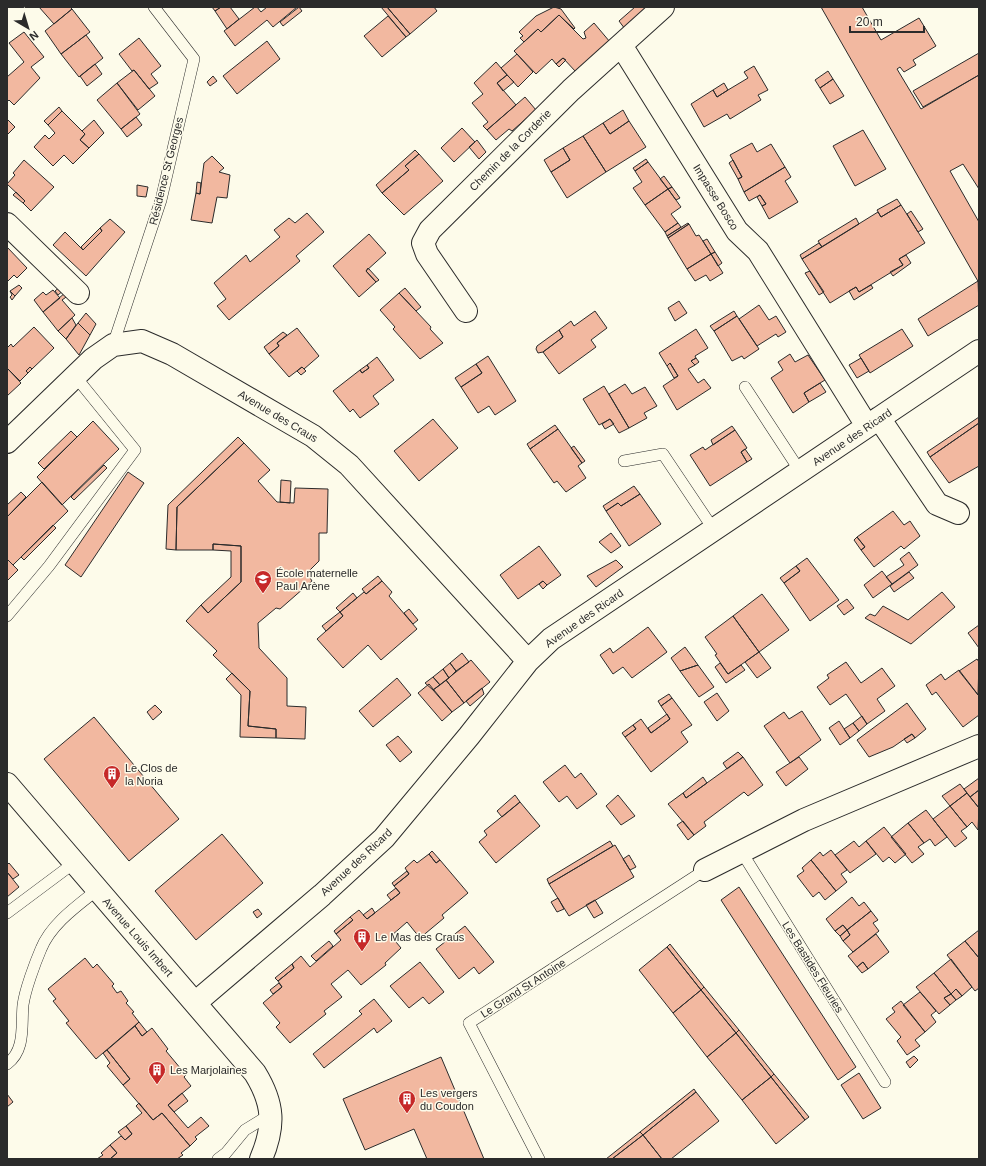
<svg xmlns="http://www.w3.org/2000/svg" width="986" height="1166" font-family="Helvetica,sans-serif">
  <rect width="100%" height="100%" fill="#fdfbea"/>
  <path fill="#f2b8a0" stroke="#2b2b2b" d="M39,7H70L72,9L54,24Z
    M212,7H221L215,11Z
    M221,7H230L239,19L227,29L215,11Z
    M255,7H257L261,12L267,7H297L273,27L267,20L235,46L224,31Z
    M299,7L302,11L283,26L280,22Z
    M381,7H387L410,34L406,37Z
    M387,7H434L437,11L410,34Z
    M554,7L561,9L575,28L574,29L559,15L541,32L538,29L524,42L520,38L523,36L519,32L536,16Z
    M635,7H651L625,29L619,21Z
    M821,7H862L881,40L919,18L936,46L913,60L916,65L904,72L900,67L897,69L921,109L979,75V189L963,164L950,171L979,222V283Z
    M72,9L90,32L61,54L45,31Z
    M559,15L583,39L586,38L584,32L594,23L610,42L576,72L563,58L556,64L552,59L536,74L514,51L538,29L541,32Z
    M388,16L406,37L382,57L364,36Z
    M24,32L44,57L31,67L40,78L14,105L9,100L7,102V77L24,62L9,43Z
    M86,35L103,58L79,77L61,54Z
    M139,38L161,66L151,74L158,83L149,89L134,70L132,71L119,54Z
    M267,41L280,59L237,94L223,76Z
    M979,53V75L923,107L913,91Z
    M517,54L533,72L518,87L501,68Z
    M563,58L566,60L559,67L556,64Z
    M496,62L507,75L497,83L516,105L487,130L483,126L488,122L472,103L483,94L474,83Z
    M95,64L102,74L87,86L80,76Z
    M754,66L768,90L758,95L761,100L730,119L727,114L704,127L691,104L713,90L717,97L728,90L748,78L744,72Z
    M134,70L155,96L138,110L117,83Z
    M828,71L833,79L820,88L815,80Z
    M507,75L514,82L503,91L497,83Z
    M213,76L217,81L210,86L207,82Z
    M833,79L844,96L830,104L820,88Z
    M117,83L140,114L121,129L97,100Z
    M724,83L728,90L717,97L713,90Z
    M525,97L536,110L512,131L509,129L496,140L487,130Z
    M59,107L62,111L48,125L44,121Z
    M623,110L629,121L610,134L603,123Z
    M62,111L85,134L80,140L89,148L73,164L64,155L53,166L34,147L45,135L49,139L55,133L48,125Z
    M136,117L142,125L127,137L121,129Z
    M7,119L15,127L7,135Z
    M94,120L104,133L89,148L80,140L85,134L82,131Z
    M629,121L646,147L606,172L583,136L603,123L610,134Z
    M462,128L475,142L454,162L441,148Z
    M863,130L886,169L855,186L833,146Z
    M583,136L606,172L567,198L551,172L570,160L563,148Z
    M477,140L486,152L479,159L469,147Z
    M752,143L757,152L771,144L785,167L744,192L738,179L742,177L730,155Z
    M563,148L570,160L551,172L544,160Z
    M415,150L419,154L405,166L409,170L382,193L376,185Z
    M419,154L443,181L404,215L382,193L409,170L405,166Z
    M212,156L224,168L219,172L230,175L227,198L217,197L212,223L191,220L196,193L200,194L204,163Z
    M646,159L648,162L635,171L633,168Z
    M24,160L54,187L31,211L23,203L25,201L7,184L15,175L13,173Z
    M733,160L742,177L738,179L729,163Z
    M648,162L668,189L645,205L633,188L642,182L635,171Z
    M785,167L791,177L785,181L798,202L769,219L762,206L766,204L760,195L749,201L744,192Z
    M664,176L672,187L668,189L660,179Z
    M197,182L201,183L200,194L196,193Z
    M137,185L148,187L146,197L137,196Z
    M672,187L680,198L676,200L668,189Z
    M668,189L681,207L671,214L678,223L665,232L645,205Z
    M16,192L25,201L23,203L13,195Z
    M760,195L766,204L762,206L757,197Z
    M897,199L901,205L881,217L877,210Z
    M901,205L925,243L899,259L903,265L859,292L856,287L830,303L802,259L878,212L881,217Z
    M911,211L923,229L918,232L907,214Z
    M307,213L324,232L296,256L300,261L229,320L217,306L226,299L214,283L246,255L250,262L280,237L274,230L289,218L295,223Z
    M856,218L859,224L822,247L818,241Z
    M110,219L125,232L86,276L53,245L65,232L83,250L102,231L100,228Z
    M678,223L681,227L667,236L665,232Z
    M688,223L689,224L668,238L667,236Z
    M689,224L696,236L699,235L711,254L687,269L668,238Z
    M100,228L102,231L83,250L81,247Z
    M369,234L386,253L366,271L376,282L359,297L333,266Z
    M707,239L715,252L711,254L703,241Z
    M819,243L822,247L802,259L800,255Z
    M7,247L27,268L17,278L14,275L7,282Z
    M715,252L722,263L718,266L711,254Z
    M711,254L723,273L710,281L706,275L695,281L687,269Z
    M906,255L911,263L893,276L890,272L903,265L899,259Z
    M368,268L379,280L376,282L366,271Z
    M810,271L824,292L819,295L805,273Z
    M978,281L979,305L928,336L918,319Z
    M19,285L22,288L15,296L10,291Z
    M871,285L873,288L854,300L849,291L856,287L859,292Z
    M61,286L64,290L58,295L55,291Z
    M405,288L421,307L416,311L399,293Z
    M53,290L60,298L43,312L34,300L43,292L46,295Z
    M10,291L15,296L12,300L10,297L12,295Z
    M66,292L69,295L62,300L75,315L58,331L43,312Z
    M399,293L431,327L430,329L443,343L420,359L393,329L395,327L380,310Z
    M679,301L687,313L675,321L668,308Z
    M759,305L769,320L776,316L786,332L778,337L776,334L757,346L739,319Z
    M595,311L607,328L591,340L596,347L559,374L543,352L563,337L559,330L571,321L574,326Z
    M734,311L737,316L714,331L710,326Z
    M86,313L96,324L90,335L78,323Z
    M737,316L759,349L744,359L742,356L732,361L714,331Z
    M72,318L76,325L66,339L58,331Z
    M78,323L90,335L79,355L66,339Z
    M34,327L54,348L32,369L30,367L26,371L28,373L20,381L7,368V348L11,344L13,347Z
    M297,328L319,356L304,369L302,367L289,377L269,354L279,346L277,343Z
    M696,329L708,348L695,356L696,358L691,361L695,365L688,369L698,383L704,379L711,388L677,410L663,386L678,376L670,363L667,366L659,353Z
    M902,329L913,346L870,373L859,355Z
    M559,330L563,337L543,352L538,353L536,349L537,346Z
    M283,332L287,335L277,343L279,346L269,354L264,347Z
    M790,354L795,362L808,355L825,380L804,393L809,402L793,413L771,378L783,370L778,362Z
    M488,356L516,401L495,415L489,406L478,413L461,387L482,373L476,364Z
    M377,357L394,380L373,396L379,404L360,418L353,409L350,412L333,391L360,370L362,373L369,368L367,365Z
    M696,358L699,362L695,365L691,361Z
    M861,358L869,371L857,378L849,365Z
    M670,363L678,376L674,378L667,366Z
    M476,364L482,373L461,387L455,378Z
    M367,365L369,368L362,373L360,370Z
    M30,367L32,369L28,373L26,371Z
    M302,367L306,371L301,375L297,371Z
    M7,368L21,383L7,396Z
    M820,383L826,392L809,402L804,393Z
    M625,384L632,394L645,387L657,406L644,413L647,418L629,428L609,394Z
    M604,386L629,428L619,433L610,419L599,425L583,399Z
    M979,417V423L930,457L927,452Z
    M433,419L458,448L419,481L394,451Z
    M610,419L614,424L605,429L602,424Z
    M93,421L119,449L62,505L37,477Z
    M979,423V466L949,483L930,457Z
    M555,425L558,429L530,449L527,444Z
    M732,426L735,430L713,445L711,440Z
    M558,429L582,463L578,466L586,478L566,492L557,481L554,483L530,449Z
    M735,430L747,448L741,452L747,462L710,486L690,455L703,447L705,450Z
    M71,431L77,437L44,469L38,463Z
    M238,437L244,443L177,507L176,550L166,549L168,505Z
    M244,443L270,470L258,481L277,502L294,503L295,488L328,489L327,533H319V561L307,573L312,581L280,609L276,608L258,623L259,648L287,678V706L306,707L305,739L276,738V729L248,726L250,691L213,655L217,651L186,621L201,605L208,613L241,582V546L213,544V550H176L177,507Z
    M574,446L585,461L582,463L571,448Z
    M745,449L752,459L747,462L741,452Z
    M104,465L107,468L74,500L71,497Z
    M128,472L144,483L81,577L65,565Z
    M281,480L291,481L290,503L280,502Z
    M42,482L68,511L13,565L7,559V517Z
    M634,486L640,494L621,506L618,503L606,511L603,506Z
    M21,492L26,497L7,517V505Z
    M640,494L661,524L629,546L606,511L618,503L621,506Z
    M893,511L904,525L910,521L920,536L904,549L901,546L874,567L861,550L865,547L857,537Z
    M53,525L56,528L24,560L21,557Z
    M611,533L621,546L611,553L599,542Z
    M857,537L865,547L861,550L854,540Z
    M213,544L241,546V582L208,613L201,605L231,577V551L213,550Z
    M539,546L561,575L547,585L543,581L518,599L500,575Z
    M909,552L918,565L892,584L886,577L904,565L900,559Z
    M807,558L839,600L810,621L784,583L800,571L796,566Z
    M7,559L18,570L7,581Z
    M616,560L623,567L596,587L587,576Z
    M796,566L800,571L784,583L780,578Z
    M882,571L892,584L873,598L864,585Z
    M909,572L914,578L894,592L890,586Z
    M378,576L382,581L366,594L362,589Z
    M382,581L392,592L389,596L417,629L381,660L368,645L343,668L317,639L343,616L340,612L364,592L366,594Z
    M543,581L547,585L543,589L539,584Z
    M942,592L955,607L911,644L865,618L870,614L875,616L883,606L908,620Z
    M353,593L357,598L340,612L336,608Z
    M762,594L789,630L759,652L733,616Z
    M847,599L854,608L844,615L837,606Z
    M409,609L418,620L413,624L404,613Z
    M340,612L343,616L326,631L322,626Z
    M733,616L759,652L728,674L715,655L717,654L705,637Z
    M979,625V648L968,633Z
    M648,627L667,652L632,678L623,667L613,674L600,655L610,648L613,653Z
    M685,647L698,665L680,671L671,658Z
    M759,652L771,668L757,678L745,662Z
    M462,653L469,662L456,671L450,663Z
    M977,659L979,662L978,695L959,671Z
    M471,660L490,682L464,703L446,680Z
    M846,662L861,683L882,668L895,686L877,699L885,711L867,724L846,694L830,705L817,687L829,678L827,675Z
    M450,663L456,671L449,678L443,669Z
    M720,663L728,674L741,665L745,670L726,683L715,667Z
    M698,665L714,687L699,697L680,671Z
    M443,669L449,678L440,685L433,677Z
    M959,670L979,696V715L963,727L936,692L932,695L926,685L941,674L945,680Z
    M232,673L250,691L248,726L276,729V738L240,737L241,695L226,679Z
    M433,677L440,685L433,690L425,683Z
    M397,678L411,695L373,727L359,711Z
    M446,680L464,703L452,712L433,690Z
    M429,684L452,712L442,721L418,693Z
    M482,688L484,694L470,706L466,701Z
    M717,693L729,711L717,721L704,702Z
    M669,694L672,698L661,706L658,701Z
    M672,698L692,725L681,732L688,742L651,772L625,737L636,729L633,725L641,719L651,733L670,719L661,706Z
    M907,703L926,729L915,738L912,734L893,747L869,757L857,740Z
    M155,705L162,712L153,720L147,712Z
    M802,711L821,740L790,763L764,726L784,712L789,719Z
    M667,714L670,719L651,733L648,728Z
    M862,716L867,724L859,731L853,723Z
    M94,717L179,819L129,861L44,759Z
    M839,721L850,738L840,745L829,728Z
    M853,723L859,731L850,738L844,729Z
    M633,725L636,729L625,737L622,733Z
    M912,734L915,738L907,743L904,739Z
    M398,736L412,752L400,762L386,745Z
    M738,752L743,757L727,769L723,763Z
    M743,757L763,785L748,796L744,792L704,822L706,826L694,835L668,804L683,793L686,798Z
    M799,757L808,769L786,786L776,772Z
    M565,765L575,778L581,773L597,794L577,809L567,796L559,802L543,782Z
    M703,777L707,783L686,798L683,793Z
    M979,778V790L970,797L964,789Z
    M960,784L967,793L950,806L942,796Z
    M979,790V808L970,797Z
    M967,793L979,808L978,830L972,822L967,827L950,806Z
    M515,795L520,802L502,817L497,811Z
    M618,795L635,816L621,825L606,806Z
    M520,802L540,826L496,863L479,842L487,835L484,831Z
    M950,806L967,827L961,831L967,838L955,847L933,819Z
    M926,810L947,837L935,846L930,839L924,843L908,823Z
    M683,821L694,835L688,840L677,825Z
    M908,823L924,843L918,847L924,854L912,863L891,837Z
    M884,827L906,854L895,863L889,857L883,862L866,841Z
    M222,834L263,883L196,940L155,891Z
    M610,841L613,846L549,884L547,879Z
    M854,841L859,847L866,841L876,854L850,873L835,855Z
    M615,845L634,877L569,916L549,884Z
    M831,850L847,870L841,874L847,882L836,891L811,860L820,852L823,856Z
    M432,851L440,860L436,863L429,854Z
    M429,854L436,863L440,860L468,893L442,915L444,918L420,938L407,922L391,936L401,948L385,963L386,965L361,985L348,970L331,984L342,997L324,1011L326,1014L290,1043L276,1027L280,1023L263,1003L282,987L278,981L294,968L292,964L301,956L310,967L341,940L336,934L353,920L350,917L359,910L367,919L400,893L394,886L409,874L405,868L414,860L417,863Z
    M629,855L636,867L630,870L623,859Z
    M811,860L836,891L825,900L819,892L813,897L797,876L804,871L802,868Z
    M9,863L19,875L13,879L7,872V865Z
    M407,871L409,874L394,886L392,883Z
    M7,872L19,887L7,897Z
    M739,887L856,1067L838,1080L721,900Z
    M396,888L400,893L391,900L387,895Z
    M852,897L859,906L864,902L871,911L847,930L843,925L835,931L826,919Z
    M558,898L564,909L557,912L551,902Z
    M595,900L603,913L594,918L586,905Z
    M372,908L375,913L367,919L363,915Z
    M258,909L262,914L257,918L253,912Z
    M871,911L878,920L873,923L879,931L853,952L843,941L850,935L847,930Z
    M350,917L353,920L336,934L334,931Z
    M843,925L847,930L840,936L835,931Z
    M465,926L494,962L479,974L474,967L459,979L436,949Z
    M847,930L850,935L843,941L840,936Z
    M979,930V958L965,941Z
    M876,934L889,952L868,969L863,962L857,967L848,956Z
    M329,941L333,946L316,961L311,956Z
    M965,941L979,958V988L975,991L947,955Z
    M670,944L704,987L701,990L667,947Z
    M667,947L701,990L673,1013L639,970Z
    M85,958L93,968L97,964L114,984L112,986L117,993L121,991L128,1001L126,1003L134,1012L132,1013L139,1022L96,1059L66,1023L69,1021L53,1001L56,999L48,989Z
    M951,959L972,987L962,996L956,989L951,994L934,973Z
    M420,962L444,992L429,1004L423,997L409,1008L390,986Z
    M863,962L868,969L862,973L857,967Z
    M292,964L294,968L278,981L275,978Z
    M934,973L951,994L944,998L950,1005L939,1014L916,987Z
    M279,983L282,987L273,994L270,990Z
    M704,987L739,1030L736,1033L701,990Z
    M956,989L962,996L956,1000L951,994Z
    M701,990L736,1033L707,1057L673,1013Z
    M920,992L936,1011L931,1015L936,1022L925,1032L903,1005Z
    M951,994L956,1000L950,1005L944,998Z
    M374,999L392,1021L377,1033L374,1028L324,1068L313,1054L362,1014L359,1011Z
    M901,1001L925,1032L915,1040L920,1046L907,1055L897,1041L901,1037L886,1019L895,1012L892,1008Z
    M139,1022L147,1032L142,1036L135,1026Z
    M135,1026L142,1036L152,1028L168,1049L166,1051L186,1075L184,1077L191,1086L168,1105L188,1128L201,1117L209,1126L195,1137L197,1139L190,1146L162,1113L153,1120L123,1085L130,1079L107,1050Z
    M739,1030L774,1074L771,1077L736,1033Z
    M736,1033L771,1077L742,1100L707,1057Z
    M107,1050L130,1079L123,1085L107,1066L110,1063L103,1053Z
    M914,1056L918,1060L910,1068L906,1062Z
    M441,1057L484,1159H427L414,1129L365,1150L343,1099Z
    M859,1073L881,1108L863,1119L841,1085Z
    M774,1074L809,1117L805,1120L771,1077Z
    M771,1077L805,1120L776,1144L742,1100Z
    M694,1089L696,1092L643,1135L640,1132Z
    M696,1092L719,1121L671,1159H662L643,1135Z
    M182,1093L188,1101L174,1112L168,1105Z
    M7,1094L13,1102L7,1107Z
    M139,1103L153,1120L162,1113L190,1146L181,1153L183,1155L177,1159H110L117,1153L110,1145L121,1136L125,1140L132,1134L126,1126L142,1113L136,1106Z
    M126,1126L132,1134L125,1140L118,1132Z
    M640,1132L643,1135L612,1159H606Z
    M643,1135L662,1159H612Z
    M110,1145L117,1153L110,1159H97L103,1155L101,1153Z"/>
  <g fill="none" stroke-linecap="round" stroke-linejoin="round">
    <defs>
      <path id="service" d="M113,345L161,200L194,59L154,7
        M745,387L800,471
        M624,461L663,454L714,530
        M7,616L49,566L135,450L75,376
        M741,851L885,1082
        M7,913L74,863
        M7,1064C26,1050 21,1025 23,1005C25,990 35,963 41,949C51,924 77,906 97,890
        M218,1159L226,1153L245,1130L271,1114
        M539,1159L469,1023L705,870"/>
      <path id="minor" d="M621,45L737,231L758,251L867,426
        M7,224L78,293
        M466,311L427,254L423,243L430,230L571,90L663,7
        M879,418L937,504L958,513
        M7,442L93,359L113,345L142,341L172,354L313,436L349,465L528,661
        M7,784L255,1073C274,1104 275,1126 261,1159
        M705,870L804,820L979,746
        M195,1003L322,895L384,838L469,736L528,661L551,639L979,351"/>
    </defs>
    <use href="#service" stroke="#2b2b2b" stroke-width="12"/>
    <use href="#minor" stroke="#2b2b2b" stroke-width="24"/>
    <use href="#service" stroke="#fdfbea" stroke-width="11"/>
    <use href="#minor" stroke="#fdfbea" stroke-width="22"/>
  </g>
  <defs>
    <symbol id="school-pin" viewBox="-11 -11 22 30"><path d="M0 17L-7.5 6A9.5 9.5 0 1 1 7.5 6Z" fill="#c62828" stroke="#fdfbea"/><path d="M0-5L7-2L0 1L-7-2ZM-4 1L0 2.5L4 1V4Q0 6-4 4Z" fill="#fff"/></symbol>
    <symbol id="building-pin" viewBox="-11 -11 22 30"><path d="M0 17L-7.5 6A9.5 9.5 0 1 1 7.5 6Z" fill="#c62828" stroke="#fdfbea"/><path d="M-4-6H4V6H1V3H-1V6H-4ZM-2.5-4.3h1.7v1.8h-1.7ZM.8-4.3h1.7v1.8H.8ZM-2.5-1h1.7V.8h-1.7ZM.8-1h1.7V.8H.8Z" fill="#fff"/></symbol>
  </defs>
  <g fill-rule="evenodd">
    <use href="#school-pin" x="253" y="569" width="20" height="27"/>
    <use href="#building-pin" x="102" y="764" width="20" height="27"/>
    <use href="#building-pin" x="352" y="927" width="20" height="27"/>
    <use href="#building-pin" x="147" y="1060" width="20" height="27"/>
    <use href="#building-pin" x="397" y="1089" width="20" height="27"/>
  </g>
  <g text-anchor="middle" stroke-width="3" stroke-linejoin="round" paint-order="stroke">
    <g font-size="11" fill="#2b2b2b" stroke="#fdfbea">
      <text transform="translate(510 150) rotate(-45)" y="4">Chemin de la Corderie</text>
      <text transform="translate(166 171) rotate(-76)" y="4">Résidence St Georges</text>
      <text transform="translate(716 197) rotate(58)" y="4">Impasse Bosco</text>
      <text transform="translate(278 416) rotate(31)" y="4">Avenue des Craus</text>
      <text transform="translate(852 437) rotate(-34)" y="4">Avenue des Ricard</text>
      <text transform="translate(584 618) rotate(-35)" y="4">Avenue des Ricard</text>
      <text transform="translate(356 862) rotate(-43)" y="4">Avenue des Ricard</text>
      <text transform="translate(138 937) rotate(49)" y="4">Avenue Louis Imbert</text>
      <text transform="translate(813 967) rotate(58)" y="4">Les Bastides Fleuries</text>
      <text transform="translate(523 988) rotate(-33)" y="4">Le Grand St Antoine</text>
    </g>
    <g font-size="11" fill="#2b2b2b" stroke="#fdfbea" text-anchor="start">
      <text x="276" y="577">École maternelle<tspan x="276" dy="13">Paul Arène</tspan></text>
      <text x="125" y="772">Le Clos de<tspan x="125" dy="13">la Noria</tspan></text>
      <text x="375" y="941">Le Mas des Craus</text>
      <text x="170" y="1074">Les Marjolaines</text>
      <text x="420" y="1097">Les vergers<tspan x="420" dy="13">du Coudon</tspan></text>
    </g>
  </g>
  <rect width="986" height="1166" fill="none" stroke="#2b2b2b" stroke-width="16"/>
  <g transform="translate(28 28) rotate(142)" stroke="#fdfbea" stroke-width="3" paint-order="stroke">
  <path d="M0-3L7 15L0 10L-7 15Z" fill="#2b2b2b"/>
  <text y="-6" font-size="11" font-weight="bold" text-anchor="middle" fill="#2b2b2b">N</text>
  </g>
  <path d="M850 26v6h74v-6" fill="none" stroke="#2b2b2b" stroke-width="2"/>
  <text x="856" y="26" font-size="12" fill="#2b2b2b" stroke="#fdfbea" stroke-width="3" paint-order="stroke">20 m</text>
</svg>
